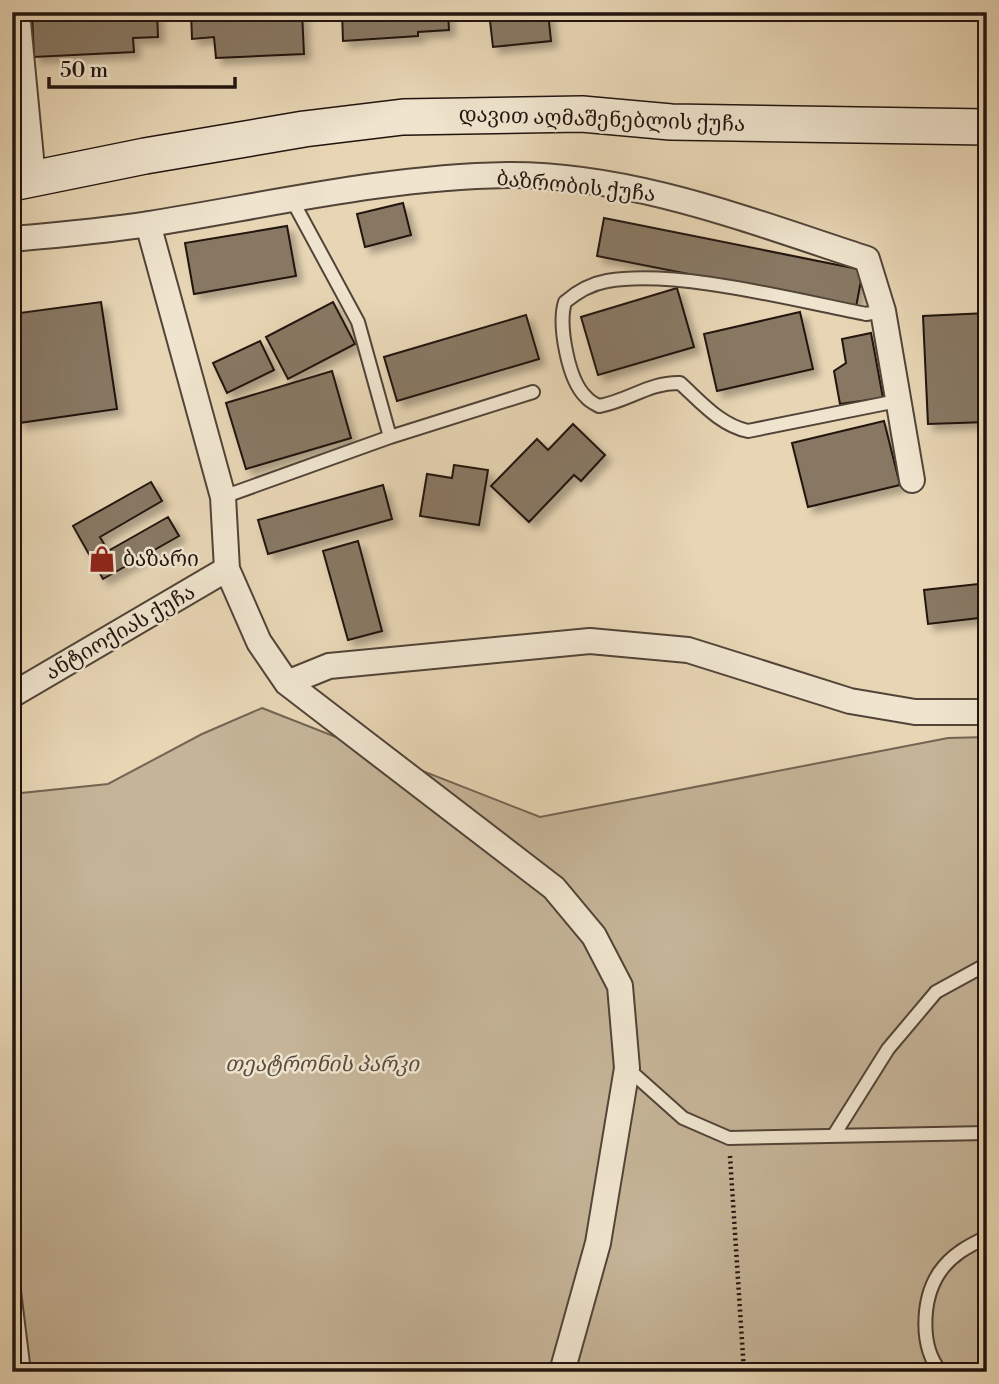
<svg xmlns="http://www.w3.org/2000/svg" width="999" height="1384" font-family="'Libre Bodoni','Noto Serif Georgian',serif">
  <defs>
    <filter id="shadow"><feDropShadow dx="6" dy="6" stdDeviation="3.5" flood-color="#0004"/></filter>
  </defs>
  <rect width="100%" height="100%" fill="#e7d5b4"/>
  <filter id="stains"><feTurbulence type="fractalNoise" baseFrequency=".00286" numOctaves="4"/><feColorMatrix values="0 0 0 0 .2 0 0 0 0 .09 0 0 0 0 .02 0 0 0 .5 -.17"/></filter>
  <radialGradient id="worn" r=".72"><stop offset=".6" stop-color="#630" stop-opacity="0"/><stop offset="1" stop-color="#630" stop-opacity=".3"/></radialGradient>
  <path fill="#c5b498" stroke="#736453" stroke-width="2" d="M262,708L540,817L948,738L987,737V1372H12V794L108,784L202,734Z"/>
  <path fill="#887864" stroke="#21140e" stroke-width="2" filter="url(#shadow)" d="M32,12H157L158,37L133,38L134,52L34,57Z
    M191,12H302L304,54L216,58L214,37L192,39Z
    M342,12H448L449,30L418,32V36L343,41Z
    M489,12H548L551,41L493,47Z
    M403,203L411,235L365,247L357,214Z
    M604,218L863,270L856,307L597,256Z
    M287,226L296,276L194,294L185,243Z
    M677,288L694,347L598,375L581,317Z
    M101,302L117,409L19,423L12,379V314Z
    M333,302L355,344L288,379L266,337Z
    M800,312L813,369L717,391L704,334Z
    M987,313V422L928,424L923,316Z
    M526,315L539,359L397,401L384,357Z
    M871,333L883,398L840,404L834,371L846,363L842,339Z
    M260,341L274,370L227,393L213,363Z
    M332,371L351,438L246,469L226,403Z
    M884,421L900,485L808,507L792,443Z
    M573,424L605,455L581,481L574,475L529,522L491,486L537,439L548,450Z
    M454,465L488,470L479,525L420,516L427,474L452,478Z
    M151,482L162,501L100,537L108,551L168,517L179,536L103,579L73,526Z
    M383,485L392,519L268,554L258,520Z
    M358,541L382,631L348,640L323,551Z
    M987,583V617L928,624L924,590Z"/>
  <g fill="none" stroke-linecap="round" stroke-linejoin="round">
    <defs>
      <path id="lane" d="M291,198L358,322L390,437
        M883,311L866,314C794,300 677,269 607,281C590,284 578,291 565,302C558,325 568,380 586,397C589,401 595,404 599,406C628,401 650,382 680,383C701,402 720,425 748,431L897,401
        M223,497L390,437L533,392
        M627,1068L683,1118L729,1138L987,1133
        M834,1135L888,1049L936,992L987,964
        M12,1275L24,1372
        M941,1372C919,1347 922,1299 939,1273C951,1255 968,1246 987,1237"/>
      <path id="street" d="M17,12L33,179
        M148,224L223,497L227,569L259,642L287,683L554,888L594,936L620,986L627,1068L598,1243L562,1372
        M12,239C58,235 104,231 149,224C268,205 386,177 507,175C631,174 750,221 867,259L883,311L912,480
        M287,683L329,666L590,641L688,650L850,701L915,712H987
        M12,695L227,569"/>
      <path id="secondary" d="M12,183L145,156L304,129L403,117L582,114L671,122L987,127"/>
    </defs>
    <use href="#lane" stroke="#524438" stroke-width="16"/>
    <use href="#street" stroke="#524438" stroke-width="28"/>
    <use href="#secondary" stroke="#21140e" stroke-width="38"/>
    <path stroke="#21140e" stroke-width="4.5" stroke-dasharray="2 3.5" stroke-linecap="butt" d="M730,1156L744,1372"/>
    <use href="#lane" stroke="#efe4ce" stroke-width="12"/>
    <use href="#street" stroke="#efe4ce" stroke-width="24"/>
    <use href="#secondary" stroke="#efe4ce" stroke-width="35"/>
  </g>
  <defs>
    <symbol id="shop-bare" viewBox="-9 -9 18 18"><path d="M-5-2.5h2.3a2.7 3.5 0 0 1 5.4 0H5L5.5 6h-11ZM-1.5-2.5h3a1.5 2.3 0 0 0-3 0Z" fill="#8f2418" stroke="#efe4ce" stroke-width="2.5" paint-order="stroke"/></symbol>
  </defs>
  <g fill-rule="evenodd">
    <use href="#shop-bare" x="83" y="540" width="38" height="38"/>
  </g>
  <g text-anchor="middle" stroke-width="5" stroke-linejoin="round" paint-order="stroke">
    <g font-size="21" fill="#21140e" stroke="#efe4ce">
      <text transform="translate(602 119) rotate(2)" y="7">დავით აღმაშენებლის ქუჩა</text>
      <text transform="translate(576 186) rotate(6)" y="7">ბაზრობის ქუჩა</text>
      <text transform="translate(120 632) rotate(-30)" y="7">ანტიოქიას ქუჩა</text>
    </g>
    <g font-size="21" fill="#21140e" stroke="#efe4ce" text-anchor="start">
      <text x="123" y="566">ბაზარი</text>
    </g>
    <g font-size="21" font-style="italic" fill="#5a4c3e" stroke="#efe4ce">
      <text x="322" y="1071">თეატრონის პარკი</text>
    </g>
  </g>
  <rect width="999" height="1384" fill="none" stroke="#e7d5b4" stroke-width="42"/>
  <rect x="14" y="14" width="971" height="1356" fill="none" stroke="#21140e" stroke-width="3.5"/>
  <rect x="21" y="21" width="957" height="1342" fill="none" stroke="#21140e" stroke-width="2"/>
  <path d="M49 77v10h186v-10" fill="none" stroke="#21140e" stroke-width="3.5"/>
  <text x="60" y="77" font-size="21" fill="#21140e" stroke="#efe4ce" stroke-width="5" paint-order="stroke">50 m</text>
  <rect width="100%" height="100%" filter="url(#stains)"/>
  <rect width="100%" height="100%" fill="url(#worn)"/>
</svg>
